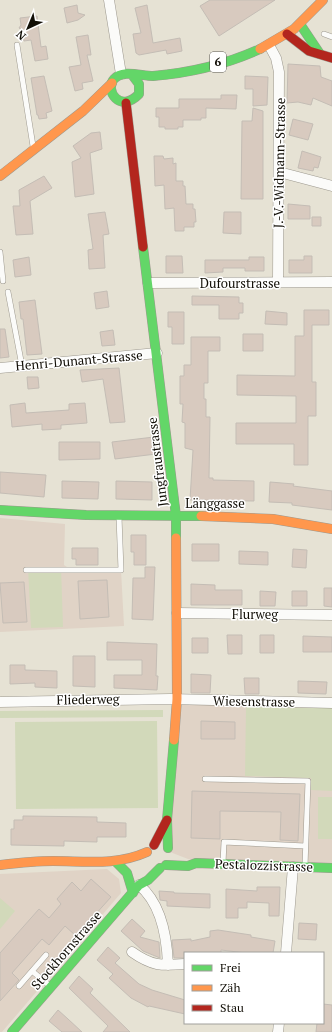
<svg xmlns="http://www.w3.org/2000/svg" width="332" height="1032" font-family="'PT Serif',serif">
  <rect width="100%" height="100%" fill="#e6e2d4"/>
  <path fill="#e0d3c6" d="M0,518L65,524L64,565L70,569L121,570L124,626L0,632Z
    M177,699L332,703V868L188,859L170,852Z
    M107,869L119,879L121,893L2,1032H0V874Z"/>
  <path fill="#d2d9ba" d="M28,567H61L63,627L31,628Z
    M246,707L332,708V791L311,790V778L245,776Z
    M163,710V717L0,718V711Z
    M157,721L158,808L16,809L15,722Z
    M318,797H332V839H318Z
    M0,898L15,911L0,929Z"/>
  <path fill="#d8cabf" stroke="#c4bdb5" d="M210,0H275L219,36L200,6Z
    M77,5L78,13L85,15L78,20L67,23L64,8Z
    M147,5L153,43L180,38L182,51L167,54L166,50L139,55L136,53L133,34L141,33L135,8Z
    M37,16L41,47L46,46L48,59L35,61L31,40L24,41L22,30L19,28L21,25L20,18Z
    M88,35L91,55H87L93,81L82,83L83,89L75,91L69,67L81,65L76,37Z
    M288,64L320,66L321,77L332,81V106L313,98L311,105L298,102L287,103Z
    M44,76L52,111L46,113L47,118L39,119L38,115H37L31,78Z
    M245,76L268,77L267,105L253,106V89H245Z
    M221,95H237L236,109L206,108V118H201V120H183V127H178V129H165V127H159V117H156V108H179V99H221Z
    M253,108L263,111V199H241L242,121H252Z
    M293,119L313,124L308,140L289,135Z
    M100,132L102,149L90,153L94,194L75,197L72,162L81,158L73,146L91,133Z
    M302,151L321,157L318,168L314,167L313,171L298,168Z
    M154,156H163L164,159L173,158V164L176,163V181H183V186H185L186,204H193V209H195L196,222H194V227H184V231H175L174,208L165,209L164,185L155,186Z
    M44,176L52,188L30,201L33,234L16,235L13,206H20L19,190Z
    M288,204L310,206V219H288Z
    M105,212L109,234L103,235L105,268L89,269L88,250L93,249L88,214Z
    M224,212H241V234L223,233Z
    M312,217H321V226H312Z
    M166,256H182L183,273H166Z
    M304,256H312V273H289V260H304Z
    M29,257L31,275L15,277L13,260Z
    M249,257H264V271H245V268H223V272L205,273V260H249Z
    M107,291L109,307L96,309L94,293Z
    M192,296L239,297V303H243V313H239V319H219V305H192Z
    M35,300L42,354L27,355L23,319H21L19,302Z
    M304,310H329V325H312V382H316V416H308V465H294V444H236V423H296V396L237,395V375L295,376V336H304Z
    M266,311L287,313V325L265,324Z
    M168,312H184V344H172V327H168Z
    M0,329H5L9,357L0,358Z
    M113,330L115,345L102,346L100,332Z
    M243,334H263V351H243Z
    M191,337H220V351H208V383H204V399H206V417H210L209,478H213V480L254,481V501L190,500L193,450L185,448V423L182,422L183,404H180V376H184V365H191Z
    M119,368L125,422L110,423L103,379L82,382L80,370Z
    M27,377H38L39,388L28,389Z
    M25,403L26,413L69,410V404L85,403L87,423L61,425V429L42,430V424L12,427L10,405Z
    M154,437L156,454L115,459L112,442Z
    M59,442H100V459L59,460Z
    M0,472L46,475L44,497L0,493Z
    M62,481L99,482L98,499L62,498Z
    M116,481L152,482V500L116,499Z
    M270,482L294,484L293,486L332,491V510L292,505V503L269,502Z
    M131,535H146V565H134V552H131Z
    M192,544H219V561H192Z
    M72,548H98V565H76V559H72Z
    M293,549L307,550L306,568L292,567Z
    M239,551L268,552V565L239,564Z
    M145,567H155L153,620L132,619L133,578H145Z
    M107,580L109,617L80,619L78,581Z
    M24,582L27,622L3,623L0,583Z
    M191,584L215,585V590H242V605H191Z
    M324,588H332V607L324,606Z
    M260,591L276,592L275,606H260Z
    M292,591H307V606H292Z
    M227,635H242V654H228Z
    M260,635H274V653H260Z
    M303,636L332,637V652H303Z
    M192,638H208V653H192Z
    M107,642L157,644L156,676H158L157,690L114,688V675H142V660H107Z
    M73,656H95V687L73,686Z
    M10,665H25V670L57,671V688L35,687V683L10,684Z
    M191,674L211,675L210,693H191Z
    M244,678H259V694H245Z
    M298,681L327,682L326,694L298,693Z
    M201,721L235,722V739H201Z
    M192,791L300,794L298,841L280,840L281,812L220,811V839L191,838Z
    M23,816L97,817V822L126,823V837H97V842L64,841V846L11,845V829H14V820H23Z
    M91,879L111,897L76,936L65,926L49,945L42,939L12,973L19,980L0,1001V953L39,909L49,918L61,904L57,899L72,882L81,891Z
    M257,887H280L279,916H269V903L247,902V908H238V918H226V889L257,891Z
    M159,891L174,892V893L210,894V908L167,906V901L160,900Z
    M132,919L145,931L140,937L159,942L160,958L143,951L121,931Z
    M299,923L317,924L316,940L298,939Z
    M218,930L251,935V937L275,941L273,953H246L221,950V953H185V958H174L172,940L191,939V941L210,937V931Z
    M108,947L120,958L115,963L139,984L152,990L185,1000V1014L149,1006L148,1007L131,998L109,978L113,974L97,960Z
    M79,976L93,989L90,993L130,1032H103L108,1026L69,988Z
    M323,1004L332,1005V1032H316L317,1023H323Z
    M58,1010L68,1019L82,1032H62L49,1021Z"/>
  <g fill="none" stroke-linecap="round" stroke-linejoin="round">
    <defs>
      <path id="lane" d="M324,34L332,37
        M17,45L33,146
        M0,252L3,281
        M8,292L22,366
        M26,570H121L119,517
        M205,779L308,781L305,866
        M223,863L224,842L305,846
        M32,971L50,986
        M19,986L46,955"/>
      <path id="street" d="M109,0L121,74
        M269,45L276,58L279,72L278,282
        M279,172L332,186
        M148,283L332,282
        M0,368L157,353
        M177,613L332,615
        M0,702L170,699L332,703
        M139,885C162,904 167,938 168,965
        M132,952C152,966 161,966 185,964
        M286,953L293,867
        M278,1032L279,1023"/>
      <path id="fast" d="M300,24L320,54
        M133,76L139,84V94C120,114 104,90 114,79C123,69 141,76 153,76C189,73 227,64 260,49
        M143,247L176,516V538
        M0,510L86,515L201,516
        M168,848L167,820L174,740
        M116,862L127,873L133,893
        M166,865L188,866L196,863L332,868
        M12,1032L139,885L148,880L160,868"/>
      <path id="slow" d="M260,49L294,29L323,0
        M0,176L83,111L112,83
        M201,516L273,519L332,529
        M174,740L177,699L176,538
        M0,865C17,863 35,861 53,861C85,861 116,866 147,852"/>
      <path id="jam" d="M287,34L309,51L332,58
        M126,103L143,247
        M154,845L167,820"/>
    </defs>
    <use href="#lane" stroke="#9d998f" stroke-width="6"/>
    <use href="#street" stroke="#9d998f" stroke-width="11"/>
    <use href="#fast" stroke="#9d998f" stroke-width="10"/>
    <use href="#slow" stroke="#9d998f" stroke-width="10"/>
    <use href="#jam" stroke="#9d998f" stroke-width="10"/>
    <use href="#lane" stroke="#fbfbf9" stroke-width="5"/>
    <use href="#street" stroke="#fbfbf9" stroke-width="10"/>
    <use href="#fast" stroke="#63d668" stroke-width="9"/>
    <use href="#slow" stroke="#ff974d" stroke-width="9"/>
    <use href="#jam" stroke="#b3261e" stroke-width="9"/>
  </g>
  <g text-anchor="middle" stroke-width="3" stroke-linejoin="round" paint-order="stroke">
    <rect fill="#fff" stroke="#585651" stroke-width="1" x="210" y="52" width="16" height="20" rx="3"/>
    <g font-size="12" font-weight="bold" fill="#110e06">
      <text x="218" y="66">6</text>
    </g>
    <g font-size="13" fill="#110e06" stroke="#fff">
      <text transform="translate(279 163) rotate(-89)" y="5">J.-V.-Widmann-Strasse</text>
      <text x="240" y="288">Dufourstrasse</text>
      <text transform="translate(79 360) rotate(-5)" y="5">Henri-Dunant-Strasse</text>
      <text transform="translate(157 462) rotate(-97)" y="5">Jungfraustrasse</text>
      <text x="215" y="508">Länggasse</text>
      <text x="255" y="619">Flurweg</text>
      <text transform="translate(88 699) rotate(-1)" y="5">Fliederweg</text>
      <text transform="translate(254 701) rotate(1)" y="5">Wiesenstrasse</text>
      <text transform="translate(264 865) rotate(2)" y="5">Pestalozzistrasse</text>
      <text transform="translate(66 950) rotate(-49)" y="5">Stockhornstrasse</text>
    </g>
  </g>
  <rect x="184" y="952" width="140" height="72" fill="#ffffff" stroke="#a09f9b"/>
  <rect x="192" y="965" width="20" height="6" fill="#63d668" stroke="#a09f9b"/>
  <text x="220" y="972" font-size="12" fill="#110e06">Frei</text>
  <rect x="192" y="985" width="20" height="6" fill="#ff974d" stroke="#a09f9b"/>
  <text x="220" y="992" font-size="12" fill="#110e06">Zäh</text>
  <rect x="192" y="1005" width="20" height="6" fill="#b3261e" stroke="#a09f9b"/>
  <text x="220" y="1012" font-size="12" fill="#110e06">Stau</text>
  <g transform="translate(28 28) rotate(224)" stroke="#ffffff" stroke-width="3" paint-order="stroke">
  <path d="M0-3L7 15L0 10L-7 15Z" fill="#110e06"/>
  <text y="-6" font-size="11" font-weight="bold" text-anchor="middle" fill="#110e06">N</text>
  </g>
</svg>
